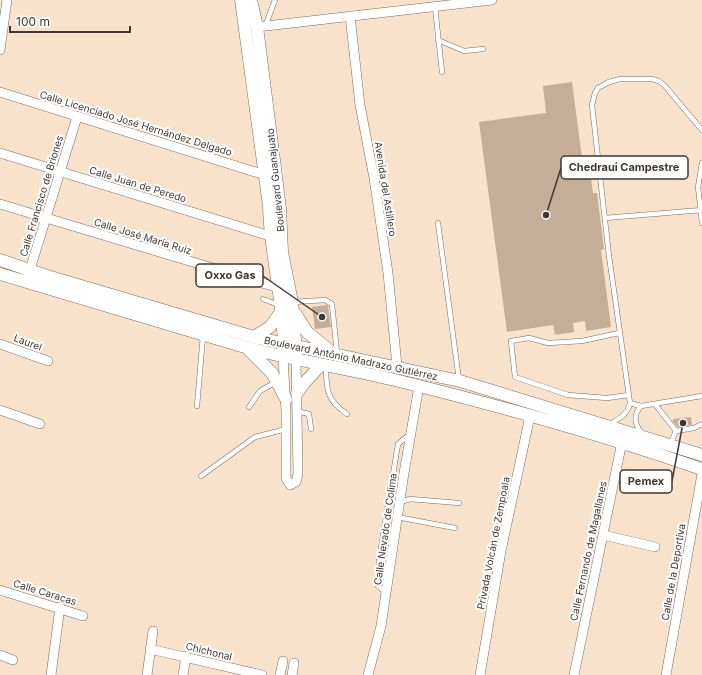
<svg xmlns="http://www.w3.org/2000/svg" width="702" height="675" font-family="Inter,sans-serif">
  <rect width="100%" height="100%" fill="#f9e2cb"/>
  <path fill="#c4ae98" d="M572,82L582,158L588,157L593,193H597L604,249L601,250L611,327L586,331L585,321L573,323L574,332L555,335L553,325L507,332L479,122L546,113L543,86Z
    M327,305L328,306L331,327L315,329L312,307Z
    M691,417L692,425L678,427L673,422V419Z"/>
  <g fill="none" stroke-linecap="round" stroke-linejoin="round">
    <defs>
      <path id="lane" d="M435,7L442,72
        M266,24L275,0
        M438,40L464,51L483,49
        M702,163L698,187L702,223
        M605,218L702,210
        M438,223L459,380
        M263,299L279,305
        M293,302L325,300L332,304L337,353
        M619,333L582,341L548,343L529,338L511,341L515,377L568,395L607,398L629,395
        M326,366C326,389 327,401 347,414
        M630,403L641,406L702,396
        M655,404L676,431L694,428L702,424
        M197,406L203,336
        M641,406C633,415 634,425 643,434
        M249,407L260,391L276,382
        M296,411L309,414L311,429
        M610,424C619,419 628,414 630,403L609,256L592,105L595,93L598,88L609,82L620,79H652L659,81L665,86L702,130
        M670,445L676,431
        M201,476L255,437L286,429
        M400,502L410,499L459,503
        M397,517L455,528
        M385,592L378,586L379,560L398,444L409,435"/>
      <path id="street" d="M350,16L360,105L374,178L388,273L397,366
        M257,27L492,0
        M0,50L7,0
        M0,92L265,175
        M0,153L270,236
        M0,204L279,288
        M28,276L77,117
        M0,344L48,361
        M283,357L286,411V478L290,485L296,482L298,474L296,360
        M0,410L40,424
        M603,535L655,547
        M0,590L83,616
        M150,649L262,675
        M0,655L13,660
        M51,675L60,607
        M147,675L153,631
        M183,675L186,656
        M280,675L283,661
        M292,675L294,663
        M368,675L381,626L404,473L419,386
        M480,675L501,551L530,416
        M574,675L623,437
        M666,675L702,474"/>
      <path id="secondary" d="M241,0L269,206C270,255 284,301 284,350
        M251,0L257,27L275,168L280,209L282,252L292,302L296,353
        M0,260L47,276L254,337L460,381L702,455
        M0,274L245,347C296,361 348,368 399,381C501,406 603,435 702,469
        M295,313L307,332L329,350
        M254,337L270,327L281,312
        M248,349L272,373L286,399
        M297,393L304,383L321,365"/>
    </defs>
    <use href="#lane" stroke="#806c58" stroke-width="5.5"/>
    <use href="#street" stroke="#806c58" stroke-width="10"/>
    <use href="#secondary" stroke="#806c58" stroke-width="13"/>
    <use href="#lane" stroke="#fff" stroke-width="4.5"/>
    <use href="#street" stroke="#fff" stroke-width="9"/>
    <use href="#secondary" stroke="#fff" stroke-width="12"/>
  </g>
  <g text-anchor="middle" stroke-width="4" stroke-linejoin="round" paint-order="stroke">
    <g font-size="10" fill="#42382f" stroke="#fff">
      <text transform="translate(136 123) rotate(17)" y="4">Calle Licenciado José Hernández Delgado</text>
      <text transform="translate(275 180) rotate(-96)" y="4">Boulevard Guanajuato</text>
      <text transform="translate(138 184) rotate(17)" y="4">Calle Juan de Peredo</text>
      <text transform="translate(386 189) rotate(81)" y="4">Avenida del Astillero</text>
      <text transform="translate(41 196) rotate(-73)" y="4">Calle Francisco de Briones</text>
      <text transform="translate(143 236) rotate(17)" y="4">Calle José María Ruiz</text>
      <text transform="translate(28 342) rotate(20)" y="4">Laurel</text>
      <text transform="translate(351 358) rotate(12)" y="4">Boulevard Antônio Madrazo Gutiérrez</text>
      <text transform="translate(385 529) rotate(-82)" y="4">Calle Nevado de Colima</text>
      <text transform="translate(493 543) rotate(-79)" y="4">Privada Volcán de Zempoala</text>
      <text transform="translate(588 551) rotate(-78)" y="4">Calle Fernando de Magallanes</text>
      <text transform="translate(673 572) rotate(-80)" y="4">Calle de la Deportiva</text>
      <text transform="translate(45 592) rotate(17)" y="4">Calle Caracas</text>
      <text transform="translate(209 651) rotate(14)" y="4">Chichonal</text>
    </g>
  </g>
  <path fill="none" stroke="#42382f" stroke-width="1.5" d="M546 215L561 168M322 317L263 276M683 423L672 481"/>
  <g fill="#42382f" stroke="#fff" stroke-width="1.5">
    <circle cx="546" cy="215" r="4"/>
    <circle cx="322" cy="317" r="4"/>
    <circle cx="683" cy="423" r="4"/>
  </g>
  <g fill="#fff" stroke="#42382f" stroke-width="1.5">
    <rect x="561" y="156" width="127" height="23" rx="4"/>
    <rect x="196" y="264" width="67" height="23" rx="4"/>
    <rect x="620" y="470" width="52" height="23" rx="4"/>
  </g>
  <g font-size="11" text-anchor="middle" font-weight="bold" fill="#42382f">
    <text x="624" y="171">Chedraui Campestre</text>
    <text x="230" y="279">Oxxo Gas</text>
    <text x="646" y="485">Pemex</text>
  </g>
  <path d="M10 26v6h120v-6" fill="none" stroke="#42382f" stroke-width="2"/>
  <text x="16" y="26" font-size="12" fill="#42382f" stroke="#ffffff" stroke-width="3" paint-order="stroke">100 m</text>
</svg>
